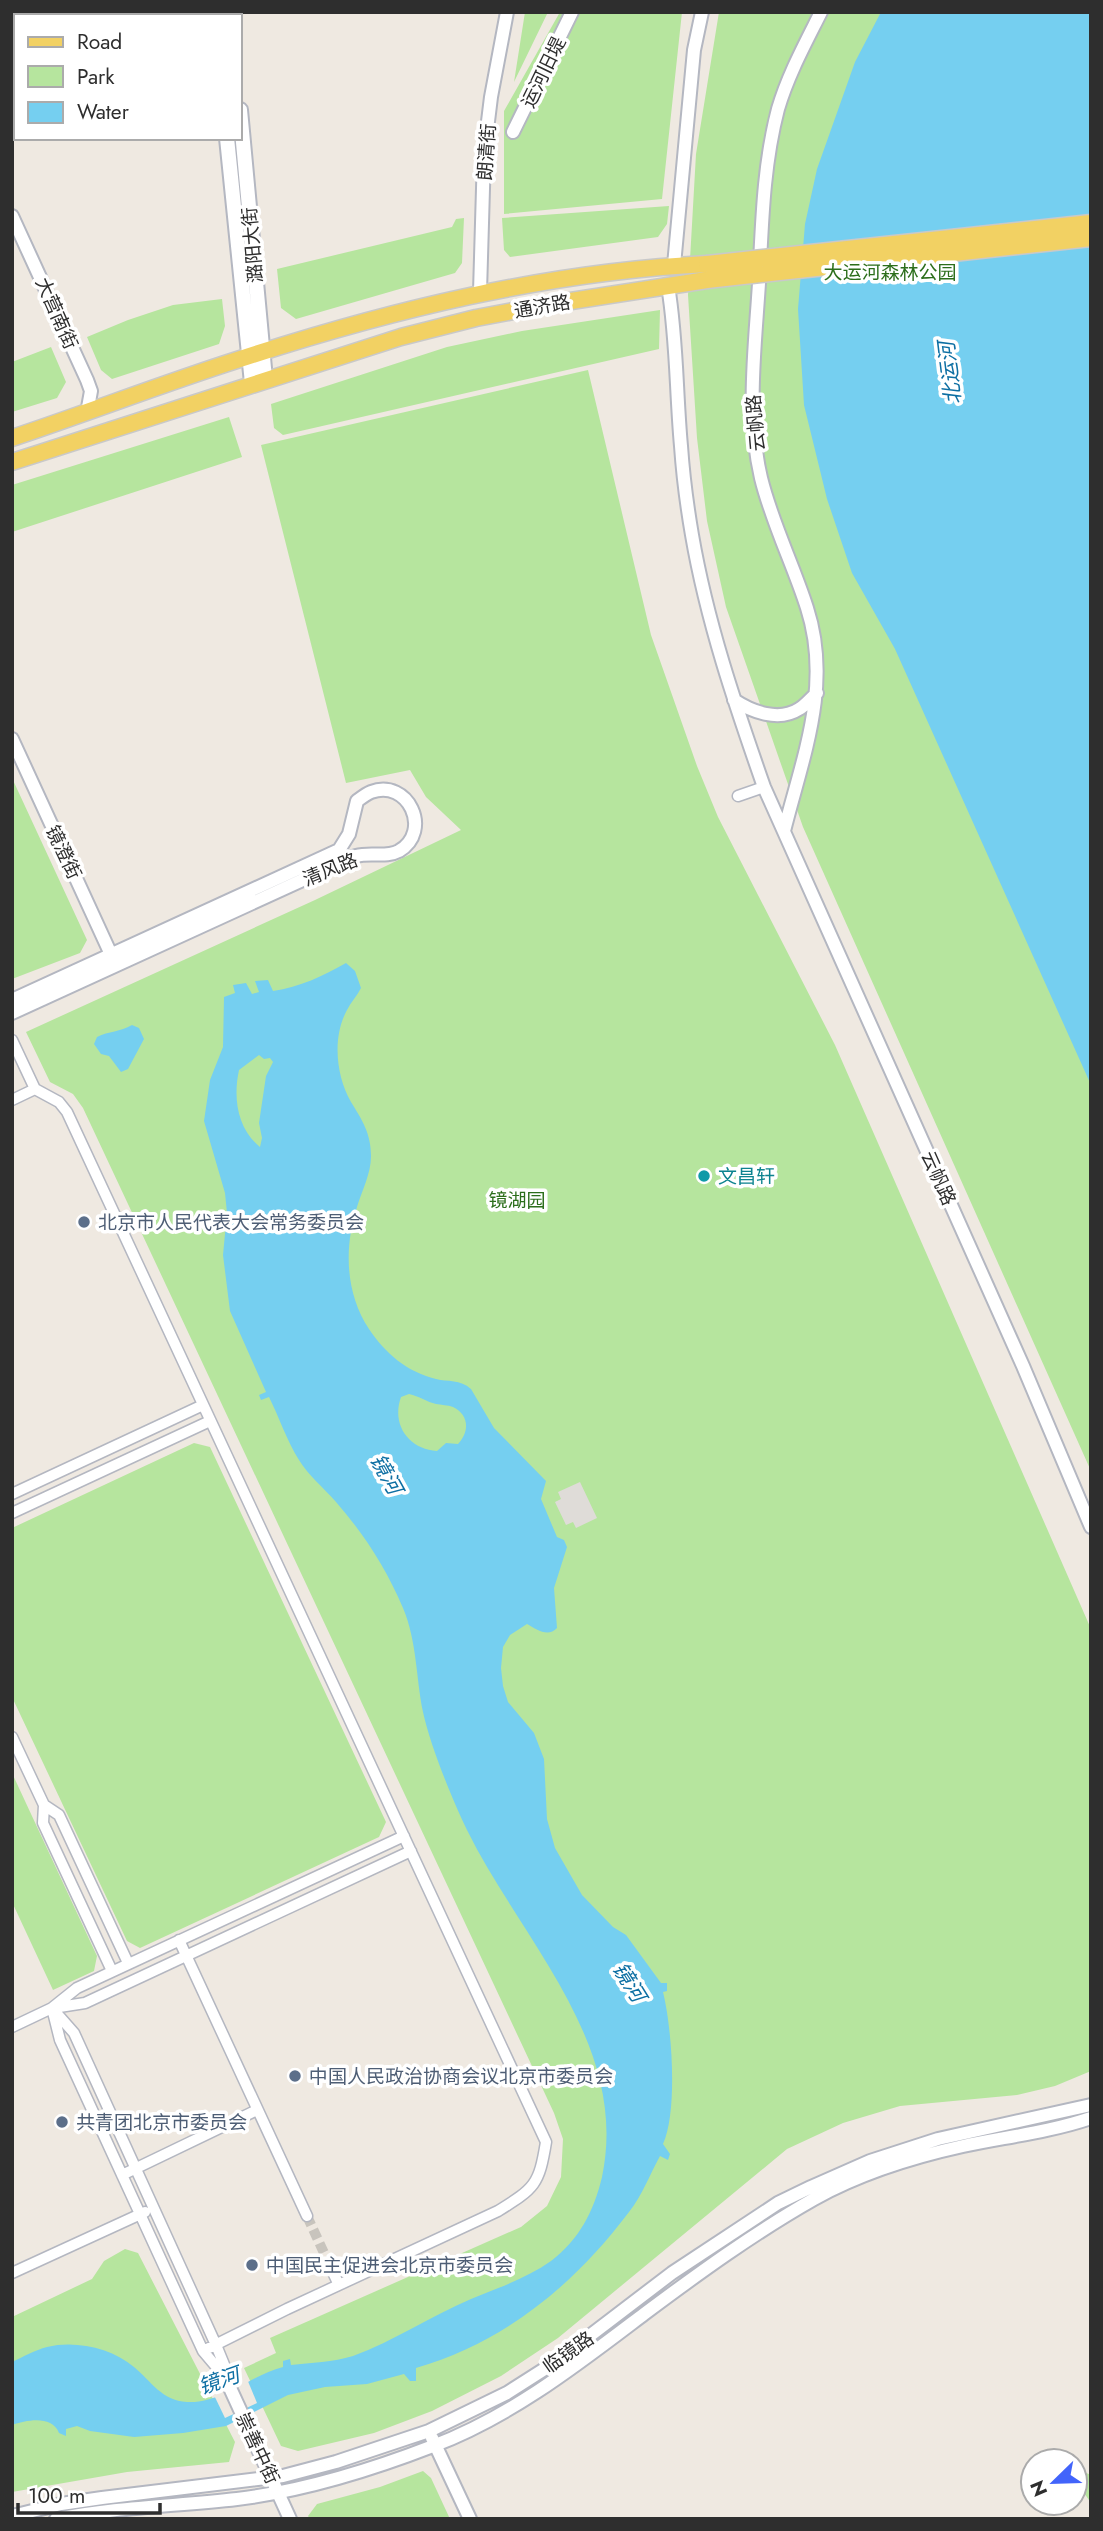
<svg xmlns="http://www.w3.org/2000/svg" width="1103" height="2531" font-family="Jost,'Noto Sans SC',sans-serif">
  <rect width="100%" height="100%" fill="#efe9e1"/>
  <path fill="#b6e59e" d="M525,12H548L514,82Z
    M560,12H682L662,199L504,214V111Z
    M719,12H1091V1471L803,827L726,607L707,521L697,438L688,295L696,154Z
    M669,206L667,224L658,237L510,257L504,250L502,218Z
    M464,218L462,263L455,273L296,319L281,308L277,269L452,227L456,219Z
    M222,299L225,326L219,344L112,379L101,370L87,337L128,320L173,305Z
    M660,310L659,349L283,435L274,428L271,404L447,347L522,331Z
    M51,347L66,382L57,398L12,412V362Z
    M588,370L651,635L697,766L718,817L835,1045L1091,1629V2071L1055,2086L1017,2095L900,2106L843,2123L787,2149L558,2338L501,2376L432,2411L374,2433L298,2451L281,2446L244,2368L276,2353L270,2338L521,2227L547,2206L561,2177L563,2139L554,2113L83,1108L73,1094L50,1082L26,1032L315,900L461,830L426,797L410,770L346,783L261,445Z
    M229,417L242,457L12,532V485Z
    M12,778L87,940L80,953L12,979Z
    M194,1443L210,1447L386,1822L379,1837L140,1948L127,1941L12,1697V1528Z
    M12,1773L97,1956L94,1971L53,1990L12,1902Z
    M125,2249L138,2253L235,2442L229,2462L127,2472L12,2492V2317L92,2279L104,2261Z
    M1075,2468L1091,2475V2503L1075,2480Z
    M423,2471L431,2478L450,2519H310L308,2516L317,2504L380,2487Z"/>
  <path fill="#dfdcd8" d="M580,1482L597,1518L576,1528L573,1522L566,1525L555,1502L561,1499L558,1492Z"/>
  <path fill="#75cff0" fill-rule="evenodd" d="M881,12H1091V1085L895,649L852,573L827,499L804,405L798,309L805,224L817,169L855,62Z
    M346,963L355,971L361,988C357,996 351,1002 347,1010C332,1037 336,1076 351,1102C362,1120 371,1133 371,1156C371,1174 362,1190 357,1207C344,1247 345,1293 369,1329C385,1353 407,1372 436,1379C448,1382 460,1379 471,1389L494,1428L546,1481L541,1499L557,1537L564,1540L567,1547L554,1588L557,1628C548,1638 536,1629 527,1624L510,1635L503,1647L501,1668L503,1686L508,1702L534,1733L544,1759L547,1819L555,1848L582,1895L613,1927L626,1935L661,1983H667V1991L663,1992C672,2028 678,2111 663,2144L670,2154L668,2160L660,2156C650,2174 642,2196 629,2212C574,2285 505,2342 416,2368V2381H410L404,2374L367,2384L325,2387L288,2395L226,2426L183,2433L134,2437L90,2431L77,2426L66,2429V2436L59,2433C52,2415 27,2420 12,2425V2362C23,2357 35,2350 47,2347C75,2340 112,2348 134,2367C151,2381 162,2401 187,2402C221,2404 251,2375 283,2367V2361L290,2359L291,2365C311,2363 333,2362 353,2356C394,2341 431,2316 471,2299C498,2288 527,2278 551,2261C579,2240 594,2211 602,2177C630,2044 521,1940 467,1830C452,1799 430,1745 423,1712C416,1678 417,1641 403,1608C386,1568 364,1534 336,1502C324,1488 308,1475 299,1460C287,1441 279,1417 269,1397L261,1400L259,1395L266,1392L230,1311L223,1255L227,1213L225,1193L204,1121L210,1080L223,1047L224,997L235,993L233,985L246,983L252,994L259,992L255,981L268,980L273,991C300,987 323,976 346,963ZM259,1055L264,1059L270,1058L273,1062L266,1076L259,1123L262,1138L260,1147C237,1128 233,1098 239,1070ZM409,1394C419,1396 427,1402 436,1404C441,1405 448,1405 453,1407C470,1415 469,1433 458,1444L446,1443L437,1451C409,1449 391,1425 401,1397Z
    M132,1025L139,1028L144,1039L128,1069L121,1072L109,1056L101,1054L94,1044L97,1037C109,1031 120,1032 132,1025Z"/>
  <path fill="#efe9e1" d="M247,2379L257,2403L225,2418L213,2393Z"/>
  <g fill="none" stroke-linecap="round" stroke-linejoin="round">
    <path stroke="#c8c4bd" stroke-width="10" stroke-dasharray="10 5" stroke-linecap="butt" d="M307,2216L330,2266"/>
    <defs>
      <path id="minor" d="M738,796L764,787
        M12,1040L35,1089
        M12,1100L35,1089L59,1102L67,1112L546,2142C539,2185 535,2188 498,2211L287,2309L203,2351
        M12,1494L203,1405
        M12,1513L210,1421
        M12,1737L44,1805L43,1823L112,1971
        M44,1805L59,1815L128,1963
        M179,1940L307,2216
        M52,2008L74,2033L216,2345L225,2367V2377
        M53,2008L85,2003L411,1851
        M53,2012L60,2040L203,2351L225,2377
        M12,2027L52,2008L77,1988L404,1836
        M122,2175L257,2110
        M330,2266L339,2285
        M12,2273L145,2212"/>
      <path id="tertiary" d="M513,132L572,12
        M12,216L87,380L91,391L87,413
        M674,265L694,50L702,12
        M668,286C677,339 676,392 681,446C683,475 687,506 692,535C707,622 735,704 764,787L1023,1366L1091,1527
        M480,292L484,154L491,97L507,12
        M734,700C752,712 779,722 799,709C806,705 811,698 817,693
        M12,739L114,961
        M784,831C803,756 832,685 807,608C793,564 772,523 761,478C746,414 755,348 759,283C762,225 763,166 778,109C788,75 805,44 821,12
        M12,1000L339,850L349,834L357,801C361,798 366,794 371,792C408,778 433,831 399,851C386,858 371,852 356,856C348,858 339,863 331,867L12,1013
        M225,2377L290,2519
        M432,2438L470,2519
        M12,2516L61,2504L102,2498L283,2476L336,2462L429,2431L507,2393L554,2363L672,2273L778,2203L811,2187L870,2161L938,2139L1091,2105
        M56,2519C116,2507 176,2506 237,2499C303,2491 371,2470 433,2446C512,2416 578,2364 644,2314C699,2273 754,2233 814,2199C859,2174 913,2157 963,2146C1005,2137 1050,2132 1091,2118"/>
      <path id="secondary" d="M216,12V16
        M231,12L232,16
        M240,110L265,379
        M227,138L252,383"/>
      <path id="primary" d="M12,438C87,413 162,384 237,360C390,310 546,272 707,264
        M12,462L401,337L476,318L545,305L707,280"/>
    </defs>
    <use href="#minor" stroke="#b4b7c1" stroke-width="13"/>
    <use href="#tertiary" stroke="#b4b7c1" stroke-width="16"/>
    <use href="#secondary" stroke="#b4b7c1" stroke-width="18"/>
    <use href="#primary" stroke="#c9c9c9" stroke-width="19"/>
    <use href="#minor" stroke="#fff" stroke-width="10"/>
    <use href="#tertiary" stroke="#fff" stroke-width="12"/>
    <use href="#secondary" stroke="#fff" stroke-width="14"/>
    <use href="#primary" stroke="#f2d163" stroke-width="16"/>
    <defs>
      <path id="primary-bridge" d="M707,264L1091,223
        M707,280L1091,238"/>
    </defs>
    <use href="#primary-bridge" stroke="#c9c9c9" stroke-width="19" stroke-linecap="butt"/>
    <use href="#primary-bridge" stroke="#f2d163" stroke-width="16"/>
  </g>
  <circle fill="#0f9aa8" stroke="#fff" stroke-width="2.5" cx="704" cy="1176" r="7"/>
  <g fill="#5c6f8a" stroke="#fff" stroke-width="2.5">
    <circle cx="84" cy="1222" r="7"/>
    <circle cx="295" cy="2076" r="7"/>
    <circle cx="62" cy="2122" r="7"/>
    <circle cx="252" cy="2265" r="7"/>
  </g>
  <g text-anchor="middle" stroke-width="7" stroke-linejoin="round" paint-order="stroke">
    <g font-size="19" fill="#2e2e2e" stroke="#fff">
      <text transform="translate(543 72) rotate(-64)" y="7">运河旧堤</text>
      <text transform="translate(486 152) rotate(-86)" y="7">朗清街</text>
      <text transform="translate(252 245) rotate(-95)" y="7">潞阳大街</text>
      <text transform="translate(542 306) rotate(-10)" y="7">通济路</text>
      <text transform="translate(57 313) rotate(66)" y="7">大营南街</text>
      <text transform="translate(755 423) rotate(-95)" y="7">云帆路</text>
      <text transform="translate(64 852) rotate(65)" y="7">镜澄街</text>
      <text transform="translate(330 869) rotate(-22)" y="7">清风路</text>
      <text transform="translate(939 1178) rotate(66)" y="7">云帆路</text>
      <text transform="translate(568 2352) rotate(-35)" y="7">临镜路</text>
      <text transform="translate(258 2448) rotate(65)" y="7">崇善中街</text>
    </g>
    <g font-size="19" fill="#2c6e1b" stroke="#fff">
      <text x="890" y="279">大运河森林公园</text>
      <text x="517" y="1207">镜湖园</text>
    </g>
    <g font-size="19" fill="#0d838f" stroke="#fff" text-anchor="start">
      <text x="718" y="1183">文昌轩</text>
    </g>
    <g font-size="19" fill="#4e5e75" stroke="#fff" text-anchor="start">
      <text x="98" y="1229">北京市人民代表大会常务委员会</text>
      <text x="309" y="2083">中国人民政治协商会议北京市委员会</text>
      <text x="76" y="2129">共青团北京市委员会</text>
      <text x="266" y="2272">中国民主促进会北京市委员会</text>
    </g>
    <g font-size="21" font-style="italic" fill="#0d6fa3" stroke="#fff">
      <text transform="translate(950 373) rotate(-97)" y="7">北运河</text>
      <text transform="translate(386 1474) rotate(61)" y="7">镜河</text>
      <text transform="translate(629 1982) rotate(58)" y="7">镜河</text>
      <text transform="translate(219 2381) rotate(-19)" y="7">镜河</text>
    </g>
  </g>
  <rect width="1103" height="2531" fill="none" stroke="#2e2e2e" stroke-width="28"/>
  <rect x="14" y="14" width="228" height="126" fill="#ffffff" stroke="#ababab" stroke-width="2"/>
  <rect x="28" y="37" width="35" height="10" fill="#f2d163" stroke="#ababab" stroke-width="2"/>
  <text x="77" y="49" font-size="21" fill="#2e2e2e">Road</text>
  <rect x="28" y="66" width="35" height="21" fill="#b6e59e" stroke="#ababab" stroke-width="2"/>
  <text x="77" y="84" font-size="21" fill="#2e2e2e">Park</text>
  <rect x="28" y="102" width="35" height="21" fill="#75cff0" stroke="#ababab" stroke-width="2"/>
  <text x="77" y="119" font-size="21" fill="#2e2e2e">Water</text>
  <g transform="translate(1054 2482) rotate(247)"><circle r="33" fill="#ffffff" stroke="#ababab" stroke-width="2"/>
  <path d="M0-5L12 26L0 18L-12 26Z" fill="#4264fb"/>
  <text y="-10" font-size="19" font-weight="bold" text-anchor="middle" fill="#2e2e2e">N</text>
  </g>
  <path d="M18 2503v10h142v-10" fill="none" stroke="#2e2e2e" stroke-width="3.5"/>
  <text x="28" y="2503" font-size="21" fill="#2e2e2e" stroke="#ffffff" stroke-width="5" paint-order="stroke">100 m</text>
</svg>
